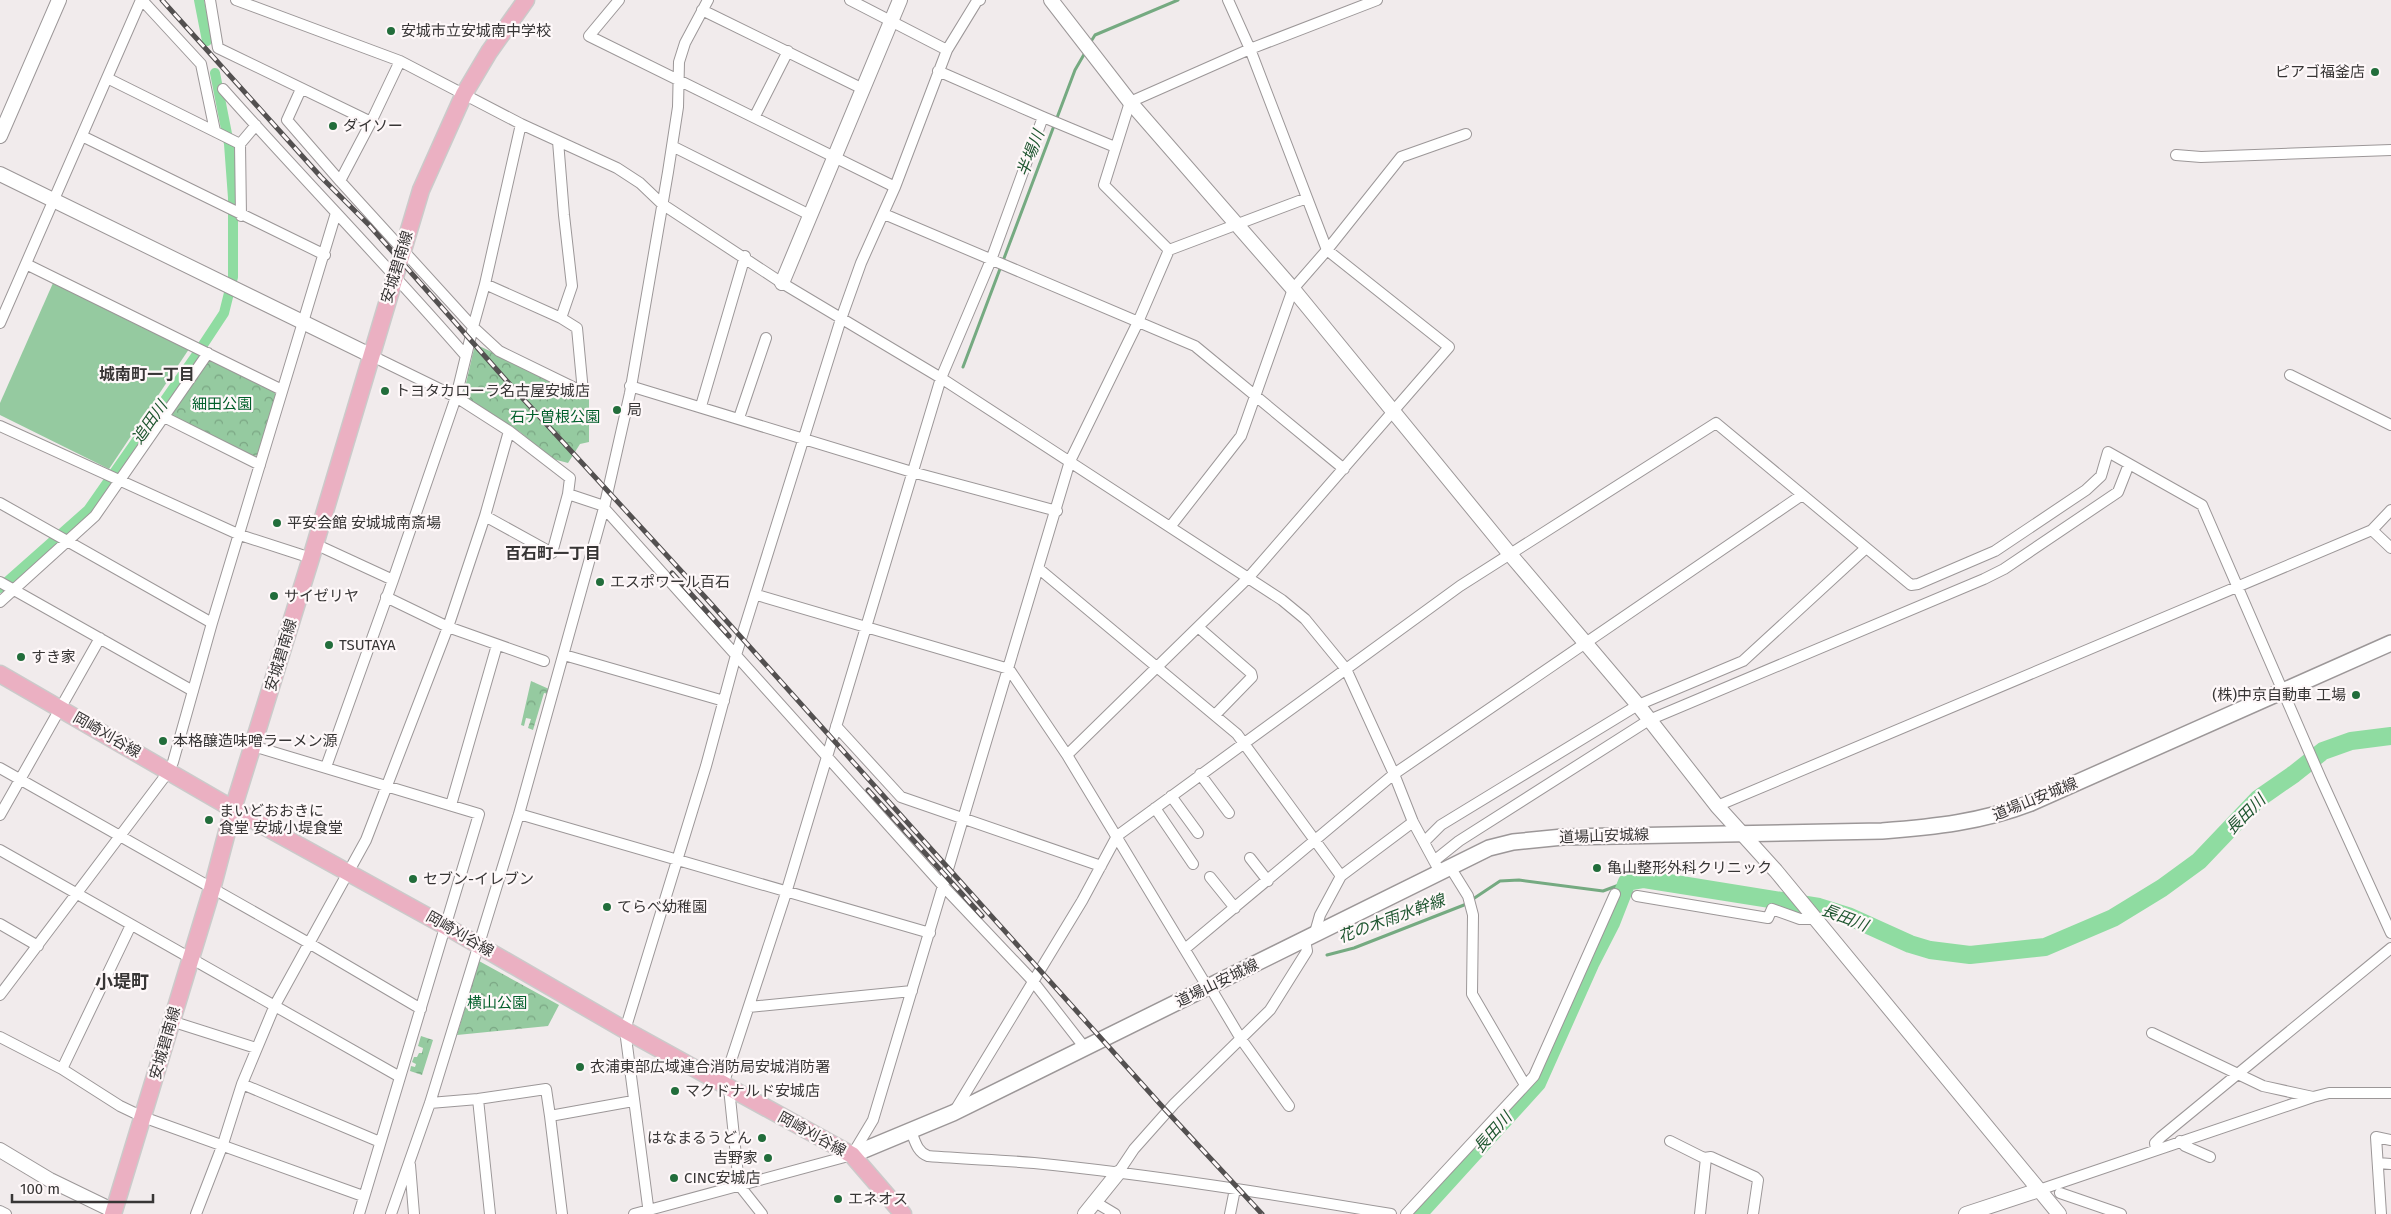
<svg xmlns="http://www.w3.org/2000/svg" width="2391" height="1214" font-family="'Fira Sans','Noto Sans JP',sans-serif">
  <defs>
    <pattern id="park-crowns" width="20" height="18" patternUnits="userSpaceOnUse" patternTransform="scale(1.25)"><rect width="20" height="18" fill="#95caa0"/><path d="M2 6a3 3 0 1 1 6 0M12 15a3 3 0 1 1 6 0" fill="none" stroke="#7aa583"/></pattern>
  </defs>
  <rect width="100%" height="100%" fill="#f1ebec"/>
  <path fill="url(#park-crowns)" d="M479,346L589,397V442L580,444L568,463L553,459L520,432L463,396L474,349Z
    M210,359L274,391L276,395L258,455L252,457L171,417V412L206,360Z
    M531,681L549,689L548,694L544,693L533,730L528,728L531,719L526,718L524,726L521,725Z
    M479,961L559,1005L548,1026L457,1035Z
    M421,1036L433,1040L422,1075L410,1071L411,1066L415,1067L416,1064L412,1062L414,1057H417L419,1053H422L423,1048L418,1046Z"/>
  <path fill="#95caa0" d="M53,283L189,349L109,469L0,415V403Z"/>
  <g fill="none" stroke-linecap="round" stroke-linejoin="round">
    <path stroke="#75aa81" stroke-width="3" d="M1090,43L1095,35L1178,0
      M963,367L1075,70L1086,51
      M1327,955L1354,948L1464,905L1500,881L1519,880L1603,891L1627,882"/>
    <path stroke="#8fdca1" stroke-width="10" d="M199,0L207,41
      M0,588L88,510L197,354L224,313L233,277V198L229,144L215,73"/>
    <path stroke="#8fdca1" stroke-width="18" d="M1418,1214L1537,1083L1590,964L1611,923L1627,882L1644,879L1819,907L1848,916L1910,944L1930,950L1970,955L2045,947L2113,918L2162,888L2199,861L2258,799L2294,774L2323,751L2351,741L2391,736"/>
    <defs>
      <path id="minor" d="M142,0L201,64L215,131
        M210,0L218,48L371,122L340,181L287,120L301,89
        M236,0L400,61L521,124L617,168L640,183L662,204L782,283L941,378L1282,600L1305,619L1346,669L1394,774L1413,822L1440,872
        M619,0L589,36L895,187
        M850,0L947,50
        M702,10L863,89
        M938,71L1043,117L1115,147
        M107,78L240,144L241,216
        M223,89C303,179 387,265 466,356L456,397L393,580L326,767
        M755,116L788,51
        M371,122L400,61
        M521,124L485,284L473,327L499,351L583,392L577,328L561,318L572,286L564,215L558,141
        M82,136L325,255
        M240,144L256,125
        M672,146L810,215
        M2176,155L2201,157L2391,150
        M340,181L473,327L466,356
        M884,214L1195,346L1344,469
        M1169,250L1104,185L1130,102L1250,49L1377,0
        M26,264L282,390
        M485,284L561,318
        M0,323L141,0
        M2290,375L2391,425
        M630,386L912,472L1057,511
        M701,406L745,256
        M164,417L260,465
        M739,418L766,338
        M0,426L240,535L311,558
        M509,431L570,478L568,494L601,505L604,508L943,886L1032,980L1085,1048
        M0,503L212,623
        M485,516L552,553L568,494
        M1170,527L1241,436L1293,289L1327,250L1401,157L1466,134
        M2372,530L2391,548
        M315,544L393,580
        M1038,568L1237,734L1341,876L1413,822
        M0,582L193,691
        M757,595L1009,669L1067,755L1208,988
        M386,597L448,627L544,661
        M0,602L95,516L208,353
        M1198,627L1251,673L1252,677L1215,715
        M564,655L724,701
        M836,726L901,797L1101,866
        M253,746L479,814L359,1214
        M1067,755L1249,577L1449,347L1327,250L1250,49L1228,0
        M0,768L307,942L421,1009
        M1200,774L1229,813
        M1171,796L1198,833
        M451,805L497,645
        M1717,806L2372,530L2391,510
        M1155,808L1193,864
        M519,814L930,933
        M0,815L100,638
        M1424,842L1441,825L1638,705L1743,661L1866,548
        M0,850L400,1077
        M1250,858L1268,881
        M1434,861L1459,841L1649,720L1984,579L2004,569L2118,492L2129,464
        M1450,867L1468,896L1473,915L1472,994L1525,1085
        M1210,877L1235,908
        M1637,896L1768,918L1772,909L1800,919H1815
        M0,924L38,946
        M1314,936L1320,915L1341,876
        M1186,948L1394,774L1802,495
        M1210,987L1241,1039L1289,1106
        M0,995L169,771L173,762L212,623L336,213
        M749,1007L912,991
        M171,1021L256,1048
        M2152,1033L2263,1086L2313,1097
        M0,1037L62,1069L120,1106L143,1117L363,1196
        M62,1069L131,925
        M242,1084L380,1142
        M723,1085L786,893L941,378L991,260L1043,117
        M729,1088L739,1185L762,1214
        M478,1099L490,1214
        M430,1103L478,1099L546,1089L550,1116L633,1101
        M954,1112L1082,901L1117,836L1460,586L1716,423L1911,585L1918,584L1995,551L2086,490L2101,476L2108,452L2202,505L2321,779L2391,933
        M550,1116L562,1214
        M911,1131C915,1141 917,1152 928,1156C964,1159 999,1160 1034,1163C1154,1175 1272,1194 1391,1214
        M1670,1141L1704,1158L1711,1157L1755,1177L1758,1180L1753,1214
        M2180,1141L2185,1146L2210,1157
        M2156,1149L2155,1143L2161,1137L2391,948
        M2378,1163L2391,1164
        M410,1165L414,1214
        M1118,1173L1134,1149L1174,1104L1270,1010L1307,951L1305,940
        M2039,1190L2313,1097L2329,1093H2391
        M2060,1193L2121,1214
        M1095,1202L1115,1214
        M0,1211L6,1214
        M196,1214L223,1144L242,1084L275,1005L366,840L448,627L485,516L509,431L456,397L370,355
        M391,1214L430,1103L519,814L604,508L630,393L668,172L678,107L679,62L685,43L708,0
        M634,1214L852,1155L873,1120L1070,461L1138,322L1169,250L1307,198
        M649,1214L625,1030L706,766L736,655L841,319L861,263L895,187L947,50L977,1L980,0
        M1230,1214L1235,1189
        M1406,1214L1534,1076L1615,894
        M1700,1214L1706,1158
        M2381,1214L2376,1137L2391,1140"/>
      <path id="tertiary" d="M1051,0L1130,102L1293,289L1509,553L1638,705L1717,806L1776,871L2059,1214
        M0,136L59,0
        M0,174L370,355
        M782,283L900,0
        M0,1150L50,1180L114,1211
        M1085,1214L1118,1173
        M1966,1214L2039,1190"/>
      <path id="secondary" d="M852,1155L953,1113L1489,848L1513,842L1563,837L1882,831C1934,827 1982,822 2031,803L2391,643"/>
      <path id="primary" d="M0,674L233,809L454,931L625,1030L852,1155L903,1214
        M113,1214L212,889L233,809L311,558L421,190L464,94L489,52L526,0"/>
    </defs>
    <use href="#minor" stroke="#9c9798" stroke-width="12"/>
    <use href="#tertiary" stroke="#9c9798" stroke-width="16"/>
    <use href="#secondary" stroke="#9c9798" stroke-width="18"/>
    <use href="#primary" stroke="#cbcaca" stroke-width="19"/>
    <use href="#minor" stroke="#fff" stroke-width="10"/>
    <use href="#tertiary" stroke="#fff" stroke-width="14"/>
    <use href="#secondary" stroke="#fff" stroke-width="15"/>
    <use href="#primary" stroke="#ebb0c2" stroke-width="16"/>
    <defs>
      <path id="rail" d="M162,0L321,177L369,225L505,379L705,597L1160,1104L1262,1214
        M672,573L729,636
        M868,790L982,916"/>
    </defs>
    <use href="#rail" stroke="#535050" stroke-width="5"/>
    <use href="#rail" stroke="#fef8f9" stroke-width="3" stroke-dasharray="9" stroke-linecap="butt"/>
  </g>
  <g fill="#226d3b" stroke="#fef8f9" stroke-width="2">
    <circle cx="391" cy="31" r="5"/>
    <circle cx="2375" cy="72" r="5"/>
    <circle cx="333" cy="126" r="5"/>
    <circle cx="385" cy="391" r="5"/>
    <circle cx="617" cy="410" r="5"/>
    <circle cx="277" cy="523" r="5"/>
    <circle cx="600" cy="582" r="5"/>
    <circle cx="274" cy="596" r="5"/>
    <circle cx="329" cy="645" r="5"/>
    <circle cx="21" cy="657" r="5"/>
    <circle cx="2356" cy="695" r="5"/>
    <circle cx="163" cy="741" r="5"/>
    <circle cx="209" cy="820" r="5"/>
    <circle cx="1597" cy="868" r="5"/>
    <circle cx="413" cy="879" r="5"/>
    <circle cx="607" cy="907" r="5"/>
    <circle cx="580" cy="1067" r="5"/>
    <circle cx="675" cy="1091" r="5"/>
    <circle cx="762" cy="1138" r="5"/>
    <circle cx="768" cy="1158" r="5"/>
    <circle cx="674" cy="1178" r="5"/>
    <circle cx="838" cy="1199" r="5"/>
  </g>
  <g text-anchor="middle" stroke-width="4.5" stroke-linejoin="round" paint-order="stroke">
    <g font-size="15" fill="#373535" stroke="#fef8f9" text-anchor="start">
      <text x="401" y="36">安城市立安城南中学校</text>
      <text x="2365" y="77" text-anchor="end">ピアゴ福釜店</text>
      <text x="343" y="131">ダイソー</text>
      <text x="395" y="396">トヨタカローラ名古屋安城店</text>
      <text x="627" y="415">局</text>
      <text x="287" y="528">平安会館 安城城南斎場</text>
      <text x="610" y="587">エスポワール百石</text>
      <text x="284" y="601">サイゼリヤ</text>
      <text x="339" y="650">TSUTAYA</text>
      <text x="31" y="662">すき家</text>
      <text x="2346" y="700" text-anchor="end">(株)中京自動車 工場</text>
      <text x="173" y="746">本格醸造味噌ラーメン源</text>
      <text x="219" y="816">まいどおおきに<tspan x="219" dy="17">食堂 安城小堤食堂</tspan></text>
      <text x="1607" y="873">亀山整形外科クリニック</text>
      <text x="423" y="884">セブン-イレブン</text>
      <text x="617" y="912">てらべ幼稚園</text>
      <text x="590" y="1072">衣浦東部広域連合消防局安城消防署</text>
      <text x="685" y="1096">マクドナルド安城店</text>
      <text x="752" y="1143" text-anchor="end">はなまるうどん</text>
      <text x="758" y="1163" text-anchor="end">吉野家</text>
      <text x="684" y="1183">CINC安城店</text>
      <text x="848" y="1204">エネオス</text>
    </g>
    <g font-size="15" fill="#373535" stroke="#fef8f9">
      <text transform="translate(397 267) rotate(-73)" y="5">安城碧南線</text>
      <text transform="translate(281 655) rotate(-73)" y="5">安城碧南線</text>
      <text transform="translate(107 735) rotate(30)" y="5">岡崎刈谷線</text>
      <text transform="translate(2035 799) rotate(-22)" y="5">道場山安城線</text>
      <text transform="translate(1604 836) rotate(-2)" y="5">道場山安城線</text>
      <text transform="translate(460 934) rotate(30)" y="5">岡崎刈谷線</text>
      <text transform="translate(1217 983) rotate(-26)" y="5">道場山安城線</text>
      <text transform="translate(165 1043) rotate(-74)" y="5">安城碧南線</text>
      <text transform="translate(812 1134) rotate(29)" y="5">岡崎刈谷線</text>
    </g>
    <g font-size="15" fill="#025f2b" stroke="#fef8f9">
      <text x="222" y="409">細田公園</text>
      <text x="555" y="422">石ナ曽根公園</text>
      <text x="497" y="1008">横山公園</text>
    </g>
    <g font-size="16" font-style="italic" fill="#1f5630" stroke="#fef8f9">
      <text transform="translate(1030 153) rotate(-69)" y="6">半場川</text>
      <text transform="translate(149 422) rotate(-55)" y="6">追田川</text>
      <text transform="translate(2245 814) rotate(-45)" y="6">長田川</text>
      <text transform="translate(1845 917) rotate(21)" y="6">長田川</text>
      <text transform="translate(1391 918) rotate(-20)" y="6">花の木雨水幹線</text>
      <text transform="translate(1492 1132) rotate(-48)" y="6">長田川</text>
    </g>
    <g font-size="16" font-weight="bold" fill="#373535" stroke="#fef8f9">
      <text x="147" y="380">城南町一丁目</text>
      <text x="553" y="559">百石町一丁目</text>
    </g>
    <g font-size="18" font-weight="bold" fill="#373535" stroke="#fef8f9">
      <text x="122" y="988">小堤町</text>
    </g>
  </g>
  <path d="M12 1194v8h141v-8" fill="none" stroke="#373535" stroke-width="2.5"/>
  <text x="20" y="1194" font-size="15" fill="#373535" stroke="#fef8f9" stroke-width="4" paint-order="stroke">100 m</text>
</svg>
